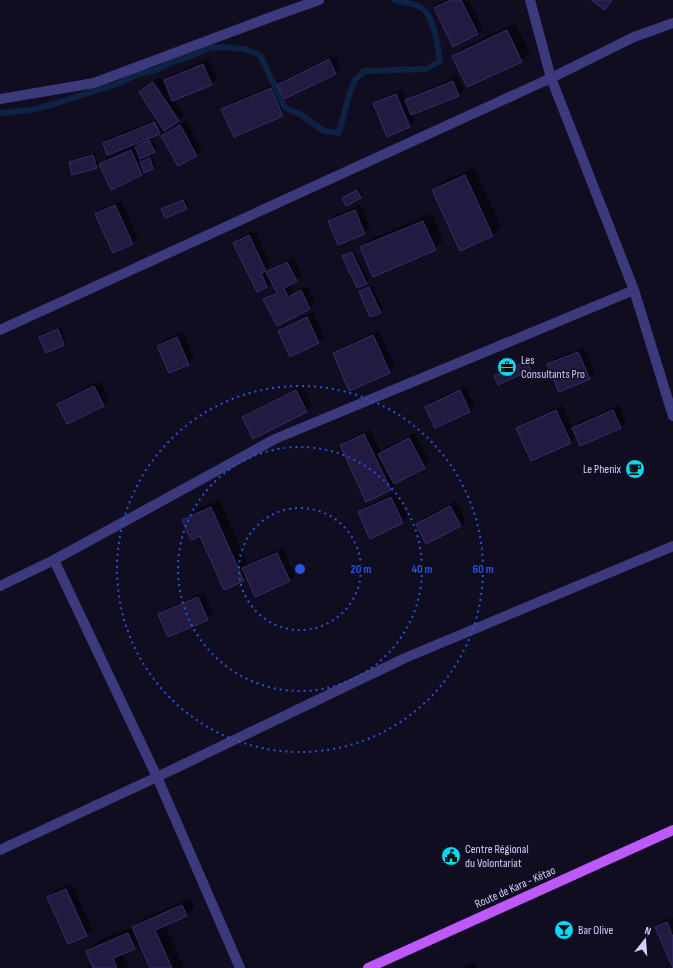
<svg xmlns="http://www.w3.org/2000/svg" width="673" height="968" font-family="'Sofia Sans Condensed',sans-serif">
  <rect width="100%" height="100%" fill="#100d20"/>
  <path fill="#0007" d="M447,0H469L483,28L478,34L436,8L441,3Z
    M515,23L530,53L521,61L453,56L462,48Z
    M335,54L341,67L336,73L283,98L288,109L282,115L223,109L228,104L277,83L278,85L283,80Z
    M208,59L217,78L211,84L173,99L184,115L178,121L164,128L159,133L104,143L109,138L158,119L140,92L146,86L159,77L168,90L165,81L170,75Z
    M458,76L464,89L458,95L412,113L415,121L410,126L374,103L380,98L402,89L407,100L412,95Z
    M186,120L202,150L197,155L162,136L168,130Z
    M152,138L157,148L142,158L143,160L152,156L155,166L142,174L100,165L105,159L136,145L137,146Z
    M95,153L99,164L96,167L70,162L72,160Z
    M474,168L501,227L493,235L461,250L433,191L442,182Z
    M360,188L363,195L360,197L343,198Z
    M186,198L189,206L187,208L165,217L162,209L165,207Z
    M121,201L138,238L132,244L96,215L102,209Z
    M361,205L370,227L364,233L329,221L334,215Z
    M432,213L443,241L435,249L361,248L370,239Z
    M255,230L271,265L267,269L268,271L273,267L293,257L302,275L296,280L290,283L294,292L307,286L315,303L310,308L278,325L265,299L270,294L277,290L272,281L267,286L257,290L235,243L240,237Z
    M354,250L369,280L366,283L343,257Z
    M372,285L383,309L381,312L371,316L360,292Z
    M313,312L324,337L319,342L291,355L279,332L285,326Z
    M61,327L66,342L64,345L40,337L43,334Z
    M379,330L395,367L389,373L334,353L340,348Z
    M183,332L194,358L189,364L170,372L159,346L164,340Z
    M584,347L595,373L589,378L549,365L554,359Z
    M530,360L533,367L531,370L495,376L498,374Z
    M100,381L109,400L103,405L58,404L63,399Z
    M302,385L312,406L306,411L243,417L249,412Z
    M465,386L475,406L470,412L426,407L431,401Z
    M562,405L573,429L579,422L619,405L626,422L621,427L581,445L577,436L571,442L532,460L517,428L523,423Z
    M370,429L381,452L385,448L415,433L430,462L424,468L396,482V484L391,489L367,500L341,445L346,440Z
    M396,492L408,517L402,523L359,512L365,507Z
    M219,500L248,564L283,548L295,575L290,581L247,576L243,580L201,535L183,520L191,512Z
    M456,501L466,520L460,526L417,524L423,518Z
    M204,592L213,613L208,619L169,636L160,614L165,609Z
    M72,884L92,929L86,935L49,897L54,891Z
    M191,898L195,907L186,915L165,925L184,968H151L140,942L134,948L122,953L129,968H85L93,965L87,951L95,942L135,926L142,919Z
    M672,917L673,919V967L656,927L662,921Z
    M474,962L476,968H461Z"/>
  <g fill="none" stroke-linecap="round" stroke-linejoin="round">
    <path stroke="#0e2244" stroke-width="6" d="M0,113L31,110L57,103L117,84L138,74L156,70L175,61L192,56L209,48L222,47L244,49L260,55L285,108L300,114L324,131L339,133L349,95L355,80L364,71L426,69L440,61C438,47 434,16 422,8C415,3 403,2 395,0"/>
  </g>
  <path fill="#221a40" stroke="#392d6b" d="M451,0H461L478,34L453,47L434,8Z
    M591,0H612L605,10Z
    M507,30L522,62L467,87L452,56Z
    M329,59L336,74L284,99L277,85Z
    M203,64L212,85L172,101L164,80Z
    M453,81L459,96L411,115L405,100Z
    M153,82L179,121L164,131L139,92Z
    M271,88L283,116L234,137L221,109Z
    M396,94L410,127L387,137L373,103Z
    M155,122L160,134L107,155L103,143Z
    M180,125L197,156L178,166L161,136Z
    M149,140L155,152L140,159L135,147Z
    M131,150L142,175L111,190L99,164Z
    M93,155L97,168L72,175L69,162Z
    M150,158L153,169L144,173L140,162Z
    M465,175L493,236L460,251L432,190Z
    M357,190L361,198L346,206L342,198Z
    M183,200L187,209L165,218L161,209Z
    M115,205L133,244L113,253L95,214Z
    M355,210L365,234L338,245L328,221Z
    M423,221L436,250L373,277L360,247Z
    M249,235L266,271L261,273L267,287L257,292L233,243Z
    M352,252L367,284L357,288L342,256Z
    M287,262L297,281L284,288L288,297L301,290L310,309L277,326L263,299L277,293L266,272Z
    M369,287L381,313L370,317L359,292Z
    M307,317L319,343L290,357L278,331Z
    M58,329L64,345L46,353L39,337Z
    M373,335L390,373L349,391L333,353Z
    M177,337L189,365L169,373L157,346Z
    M578,352L590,379L559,392L547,364Z
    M527,361L531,370L498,385L494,376Z
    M94,386L104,406L67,424L57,404Z
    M296,390L307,412L253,439L242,417Z
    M460,390L470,412L435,428L425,407Z
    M556,410L571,443L531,461L516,428Z
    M613,410L621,428L580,446L572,428Z
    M364,434L391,490L366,502L340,445Z
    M409,438L425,468L394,484L378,454Z
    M391,497L403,523L370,539L358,512Z
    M450,506L461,526L426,544L416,524Z
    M211,507L244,581L224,590L200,536L191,540L182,520Z
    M277,553L290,581L255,597L242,568Z
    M198,597L208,620L168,637L158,614Z
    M66,889L87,936L68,944L47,897Z
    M182,905L187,916L155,930L172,968H150L132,927Z
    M667,922L673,937V968L655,927Z
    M128,933L135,949L113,958L117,968H93L86,951Z"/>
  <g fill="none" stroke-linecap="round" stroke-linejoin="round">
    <path stroke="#3c3a7d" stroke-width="10" d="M530,0L551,78L634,290L673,416
      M0,99L94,83L271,17L319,0
      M0,330L551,78L634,37L673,23
      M54,560L157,777L240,968
      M0,586L54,560L275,439L634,290
      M0,850L157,777L405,658L673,546"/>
    <path stroke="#bd58fa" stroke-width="10" d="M368,968L673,830"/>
  </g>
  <g fill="none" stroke="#2654da" stroke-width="2" stroke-dasharray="2 4">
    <circle cx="300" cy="569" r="61"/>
    <circle cx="300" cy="569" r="122"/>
    <circle cx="300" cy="569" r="183"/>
  </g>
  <defs>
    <symbol id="office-disc" viewBox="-11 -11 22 22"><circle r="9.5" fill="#07d9f0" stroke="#100d20"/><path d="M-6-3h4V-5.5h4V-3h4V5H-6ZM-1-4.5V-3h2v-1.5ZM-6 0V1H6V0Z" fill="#111"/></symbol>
    <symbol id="cafe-disc" viewBox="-11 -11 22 22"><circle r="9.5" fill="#07d9f0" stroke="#100d20"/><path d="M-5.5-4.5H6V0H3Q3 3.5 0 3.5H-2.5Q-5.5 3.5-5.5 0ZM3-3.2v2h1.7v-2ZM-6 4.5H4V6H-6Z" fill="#111"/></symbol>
    <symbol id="civic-disc" viewBox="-11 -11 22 22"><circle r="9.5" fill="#07d9f0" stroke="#100d20"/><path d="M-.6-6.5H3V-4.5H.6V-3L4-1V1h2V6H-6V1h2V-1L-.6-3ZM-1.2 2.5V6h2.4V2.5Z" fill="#111"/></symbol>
    <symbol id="bar-disc" viewBox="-11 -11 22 22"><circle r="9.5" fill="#07d9f0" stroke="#100d20"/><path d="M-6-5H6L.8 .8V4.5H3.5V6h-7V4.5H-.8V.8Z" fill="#111"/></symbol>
  </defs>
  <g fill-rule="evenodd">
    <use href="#office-disc" x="496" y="356" width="22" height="22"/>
    <use href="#cafe-disc" x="624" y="458" width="22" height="22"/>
    <use href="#civic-disc" x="440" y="845" width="22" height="22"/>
    <use href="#bar-disc" x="553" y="919" width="22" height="22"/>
  </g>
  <g text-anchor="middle" stroke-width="3" stroke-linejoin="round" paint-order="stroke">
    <g font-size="12" fill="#d3cefd" stroke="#100d20" text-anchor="start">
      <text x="521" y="364">Les<tspan x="521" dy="14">Consultants Pro</tspan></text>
      <text x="621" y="473" text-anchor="end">Le Phenix</text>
      <text x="465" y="853">Centre Régional<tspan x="465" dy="14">du Volontariat</tspan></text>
      <text x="578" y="934">Bar Olive</text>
    </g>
    <g font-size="12" fill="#d3cefd" stroke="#100d20">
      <text transform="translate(515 887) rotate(-24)" y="4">Route de Kara - Kétao</text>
    </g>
  </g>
  <circle cx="300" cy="569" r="6" fill="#2654da" stroke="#100d20" stroke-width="2"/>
  <g font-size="12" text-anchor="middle" font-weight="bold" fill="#2654da" stroke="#100d20" stroke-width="3" stroke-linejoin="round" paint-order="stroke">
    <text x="361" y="573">20 m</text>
    <text x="422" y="573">40 m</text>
    <text x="483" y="573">60 m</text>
  </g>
  <g transform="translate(645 940) rotate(17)" stroke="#100d20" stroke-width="3" paint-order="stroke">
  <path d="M0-3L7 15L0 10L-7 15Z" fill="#d3cefd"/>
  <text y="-6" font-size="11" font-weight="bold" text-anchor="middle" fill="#d3cefd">N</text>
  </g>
</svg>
